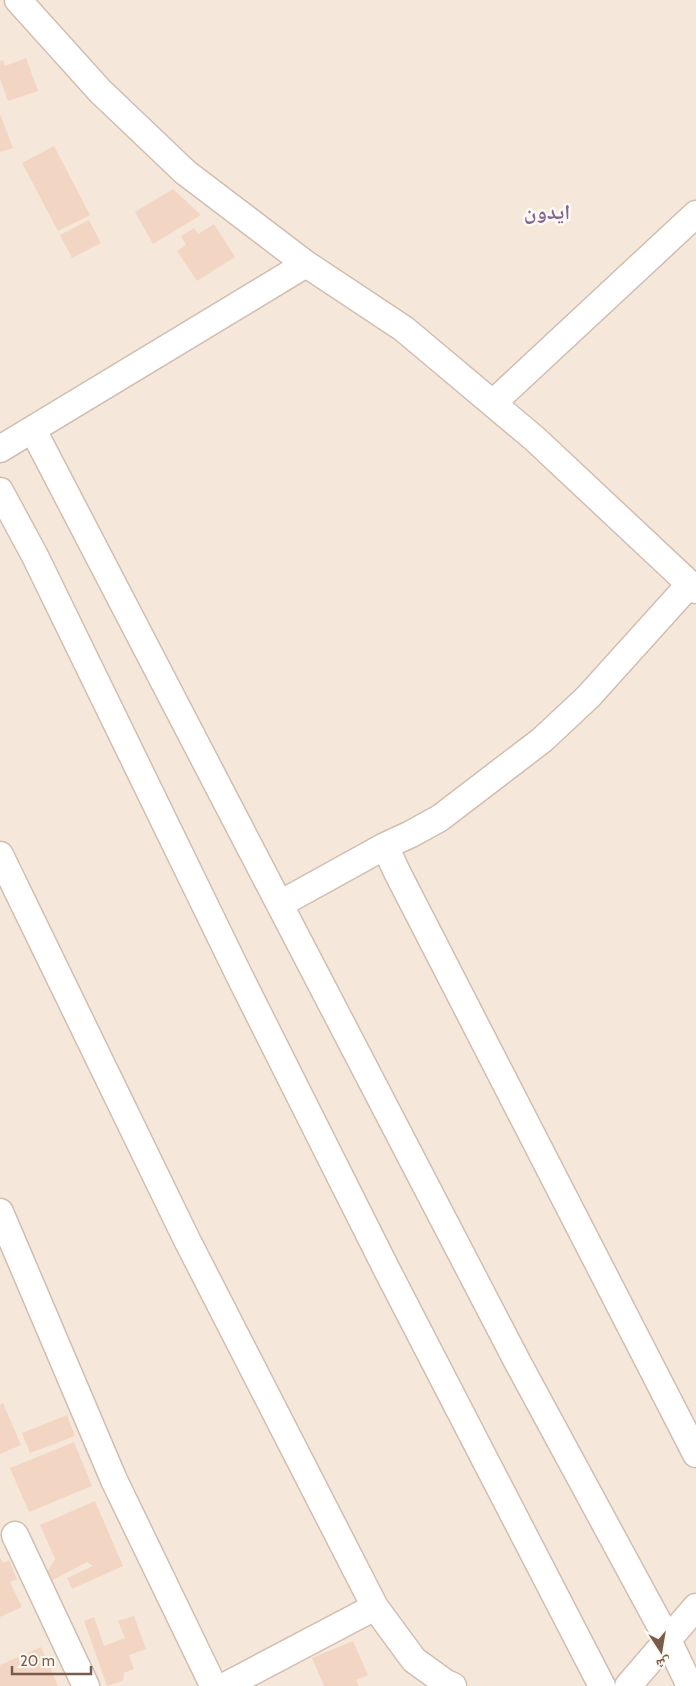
<svg xmlns="http://www.w3.org/2000/svg" width="696" height="1686" font-family="Cabin,'Noto Naskh Arabic',sans-serif">
  <rect width="100%" height="100%" fill="#fdf6ec"/>
  <path fill="#f5e8da" d="M0,0H696V1686H0Z"/>
  <path fill="#f3d5c3" d="M26,58L38,91L8,101L0,79V61L3,60L5,66Z
    M0,114L13,148L0,152Z
    M54,146L90,215L58,231L22,163Z
    M173,189L201,215L153,244L135,212Z
    M89,220L101,243L72,258L60,235Z
    M214,224L235,257L197,281L177,251L186,245L181,236L194,228L198,234Z
    M3,1403L21,1445L0,1454V1405Z
    M67,1415L75,1436L30,1453L22,1433Z
    M74,1442L92,1486L29,1512L10,1468Z
    M95,1501L123,1566L72,1589L67,1578L93,1566L87,1562L49,1582L45,1575L55,1559L40,1525Z
    M0,1557L3,1563L9,1560L17,1579L10,1582L22,1607L0,1617Z
    M134,1616L146,1649L129,1655L134,1669L124,1673L123,1681L107,1686L84,1621L94,1617L104,1646L125,1638L118,1621Z
    M353,1641L368,1675L356,1680L359,1686H324L312,1658Z
    M41,1647L58,1686H0V1665Z"/>
  <g fill="none" stroke-linecap="round" stroke-linejoin="round">
    <defs>
      <path id="street" d="M18,0L100,91L185,172L306,264L404,329L535,439L696,590
        M493,403L696,214
        M33,430L518,1363L668,1640L690,1686
        M0,449L306,264
        M0,491L35,556L239,975L388,1272L602,1686
        M385,846L397,872L696,1454
        M0,855L187,1240L375,1607L414,1660L446,1683L453,1686
        M280,904L385,846L411,834L440,818L542,740L588,697L690,584
        M0,1212L114,1480L213,1685L215,1686
        M15,1535L86,1686
        M225,1686L375,1607
        M628,1686L696,1607"/>
    </defs>
    <use href="#street" stroke="#d1beb0" stroke-width="29"/>
    <use href="#street" stroke="#fff" stroke-width="26"/>
  </g>
  <g text-anchor="middle" stroke-width="5" stroke-linejoin="round" paint-order="stroke">
    <g font-size="21" font-weight="bold" fill="#846695" stroke="#fffaf3">
      <text x="547" y="219">ايدون</text>
    </g>
  </g>
  <g transform="translate(661 1651) rotate(168)" stroke="#fffaf3" stroke-width="4" paint-order="stroke">
  <path d="M0-4L9 19L0 12L-9 19Z" fill="#7a5c4d"/>
  <text y="-8" font-size="14" font-weight="bold" text-anchor="middle" fill="#7a5c4d">ش</text>
  </g>
  <path d="M12 1666v8h79v-8" fill="none" stroke="#7a5c4d" stroke-width="2.5"/>
  <text x="20" y="1666" font-size="15" fill="#7a5c4d" stroke="#fffaf3" stroke-width="4" paint-order="stroke">20 m</text>
</svg>
